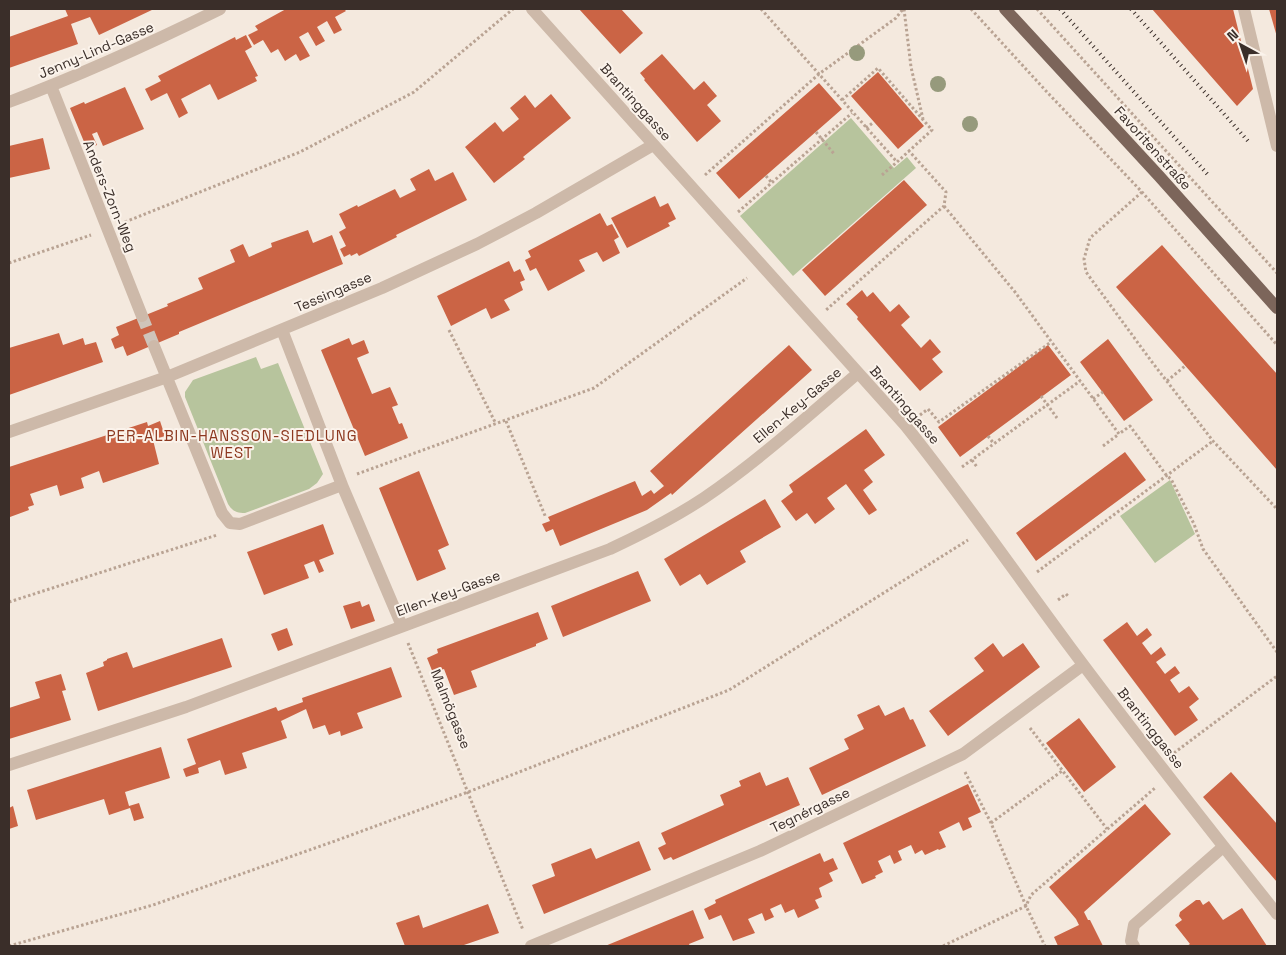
<svg xmlns="http://www.w3.org/2000/svg" width="1286" height="955" font-family="'Space Grotesk',sans-serif">
  <rect width="100%" height="100%" fill="#f4e9de"/>
  <path fill="#b7c49d" d="M851,118L894,168L907,157L916,168L793,276L740,216Z
    M256,357L261,369L278,363L323,474L317,483L309,489L245,513C237,513 232,511 228,504L185,397V392L193,380Z
    M1170,480L1195,534L1155,563L1120,516Z"/>
  <path fill="#cb6445" d="M65,9H154L99,35L90,17L71,24L78,44L9,68V37L68,16Z
    M286,9H344L346,11L335,17L342,30L334,34L327,21L317,27L325,41L316,46L308,32L299,37L310,56L300,61L296,54L285,61L278,49L271,53L263,40L254,45L248,35L258,30L255,26Z
    M579,9H621L643,33L620,54Z
    M1152,9H1233L1253,89L1237,106Z
    M1269,9H1277V37Z
    M246,35L252,47L245,51L258,76L255,77L257,81L218,100L210,84L181,99L188,113L179,118L167,93L151,101L145,89L161,81L158,76L235,37L236,40Z
    M662,54L694,90L704,81L717,96L707,105L721,121L697,142L644,80L645,79L640,73Z
    M878,72L924,126L898,149L851,96Z
    M819,83L842,109L739,199L716,173Z
    M125,87L144,129L103,146L97,132L92,134L97,145L87,149L70,108L84,102L85,104Z
    M551,94L571,118L523,157L525,159L494,183L465,147L495,122L503,132L519,119L510,108L525,95L535,108Z
    M43,138L50,169L9,178V146Z
    M429,169L435,181L453,172L467,200L396,235L397,237L359,256L357,253L351,256L350,254L344,257L340,249L346,246L339,232L346,228L339,214L357,205L358,207L395,189L400,198L416,190L410,179Z
    M904,180L927,205L825,296L802,270Z
    M655,196L660,207L668,203L676,219L668,223L670,226L627,248L611,218Z
    M600,213L607,226L612,224L619,237L614,240L620,253L603,262L597,252L579,260L585,271L548,291L536,268L530,271L525,260L531,257L528,251Z
    M308,230L313,243L332,235L343,264L179,332V334L127,356L123,346L115,349L111,339L119,335L116,327L168,306L167,304L203,289L198,278L235,262L230,250L243,244L249,257L272,247L271,243Z
    M1162,245L1277,374V470L1116,287Z
    M509,261L514,272L520,269L525,280L520,282L523,290L504,300L510,310L491,319L486,308L451,326L437,296Z
    M862,290L867,297L873,292L890,312L899,304L910,317L901,325L921,348L930,339L941,352L932,359L943,372L920,391L857,319L858,317L846,304Z
    M59,333L63,345L83,338L85,345L96,342L103,362L9,395V348Z
    M349,338L352,345L364,340L369,353L357,358L372,394L390,387L398,405L392,407L399,424L402,423L408,438L365,456L321,350Z
    M1108,339L1153,400L1124,421L1080,362Z
    M789,345L812,370L672,495L671,493L647,510L560,546L553,529L546,532L542,524L550,521L548,517L635,481L642,496L651,490L654,494L664,486L650,471Z
    M1048,345L1071,375L960,457L938,427Z
    M160,421L165,436L153,440L159,464L103,483L99,471L81,478L84,488L60,496L57,485L30,494L34,505L28,507L29,510L10,517L9,467L147,422L148,426Z
    M866,429L885,455L864,470L873,482L863,490L877,510L869,515L846,484L827,498L835,509L815,524L807,513L796,521L781,501L793,492L789,485Z
    M1125,452L1146,480L1036,561L1016,533Z
    M419,471L449,545L438,550L446,569L417,581L379,488Z
    M765,499L781,527L740,551L746,562L707,585L700,574L680,586L664,559Z
    M323,524L334,554L319,560L324,571L319,573L314,561L304,565L309,578L264,595L247,552Z
    M638,571L651,601L563,637L551,606Z
    M360,601L362,607L369,604L375,621L351,629L343,606Z
    M538,612L548,639L536,644V646L471,671L477,687L454,695L444,669L433,673L427,658L438,653L437,649Z
    M1127,622L1137,636L1147,628L1152,635L1142,643L1151,655L1161,647L1166,655L1156,662L1165,674L1175,666L1180,673L1170,680L1179,693L1189,686L1199,699L1189,707L1198,720L1175,736L1103,640Z
    M287,628L293,645L278,651L271,634Z
    M222,638L232,667L98,711L86,673L104,666L103,662L107,660V659L127,652L133,668Z
    M993,643L1003,657L1023,643L1040,667L948,736L929,711L984,671L974,658Z
    M391,667L402,697L357,713L363,728L341,736L340,731L329,735L325,725L313,729L306,709L281,721L287,738L242,753L247,768L225,775L220,760L198,768L199,773L186,777L183,769L196,764L187,739L276,707L278,711L303,702L302,698Z
    M61,674L66,690L62,691L71,720L9,739V708L40,698L35,682Z
    M879,705L885,716L904,707L910,720L913,719L926,746L822,795L809,768L849,749L844,739L864,729L857,715Z
    M1079,718L1116,767L1084,792L1046,743Z
    M161,747L170,778L125,792L129,806L139,803L144,818L134,821L130,808L109,815L104,799L36,820L27,790Z
    M760,772L766,786L788,777L800,805L673,860L671,857L664,860L658,848L666,844L661,833L724,805L720,795L741,786L739,781Z
    M1231,772L1277,824V882L1203,797Z
    M968,784L981,812L968,818L972,827L963,831L959,822L939,832L946,847L939,850L938,849L925,855L922,850L915,854L911,845L898,851L902,860L894,864L890,855L878,861L883,872L875,876L876,878L862,884L843,843Z
    M1145,804L1171,834L1084,912L1088,920H1090L1103,946H1058L1054,937L1079,925L1076,919L1049,887Z
    M13,806L18,826L9,829V808Z
    M639,841L651,870L544,914L532,885L555,876L551,864L591,848L596,859Z
    M820,853L824,862L833,858L838,869L829,873L833,881L819,888L822,897L815,900L819,908L798,918L794,909L785,913L781,904L770,909L774,917L765,921L762,913L748,919L755,933L733,941L721,915L709,920L704,909L716,903L715,900Z
    M1196,900H1200L1203,905L1209,901L1223,920L1242,908L1267,946H1187L1190,944L1175,925L1182,920L1179,916L1180,912Z
    M488,904L499,933L461,946H405L396,923L419,915L423,928Z
    M693,910L704,938L689,944L690,946H605Z"/>
  <g fill="none" stroke-linecap="round" stroke-linejoin="round">
    <path stroke="#cfc4ba" stroke-width="12" stroke-dasharray="12 6" stroke-linecap="butt" d="M142,316L154,346"/>
    <path stroke="#b9a393" stroke-width="3" stroke-dasharray="2.5 2.5" stroke-linecap="butt" d="M761,9L819,74L896,18L903,9
      M904,9L911,67L923,119
      M971,9L1046,91L1142,192L1277,345
      M1037,9L1277,273
      M842,100L878,68L932,130L909,151
      M866,128L874,122
      M816,132L835,155
      M705,175L819,74L897,162L909,151L946,192L944,206L826,310
      M882,175L897,162
      M766,176L772,183
      M1142,192L1090,238L1084,259L1086,272L1152,362L1213,441L1277,509
      M944,206L1015,292L1119,434L1130,426L1167,476L1171,479L1194,524L1203,549L1277,652
      M738,212L852,113
      M125,222L300,152L414,92L513,9
      M9,263L91,235
      M449,330L496,424
      M1167,381L1185,366
      M1041,396L1057,418
      M1093,399L1103,392
      M920,415L928,409L939,422L1051,342
      M506,421L546,518
      M988,436L994,444
      M1103,446L1119,434
      M972,460L977,467
      M962,467L1080,381
      M357,474L594,388L747,278
      M1037,572L1213,441
      M1058,600L1066,594L1068,596
      M9,602L217,535
      M408,643L523,930
      M1030,728L1107,829
      M1174,753L1277,676
      M965,772L991,823L1026,906L1045,946
      M991,823L1062,771
      M9,946L153,905L335,841L468,792L729,690L968,540
      M943,946L1026,906L1031,895L1155,788"/>
    <path stroke="#cdb9a9" stroke-width="12" d="M532,9L905,425C963,497 1015,573 1070,647C1137,737 1207,826 1277,914
      M1244,9L1277,146
      M51,86L142,316
      M9,102C81,75 151,43 220,9
      M154,346L222,513L230,523L240,524L342,485L282,330
      M9,432L167,377L382,288L477,244L536,213L653,145
      M342,485L402,626
      M9,765L186,707L610,549C642,534 674,518 704,498C758,461 808,416 858,373
      M531,946L760,851L963,754L1083,665
      M1134,946L1131,941L1134,925L1223,847"/>
    <path stroke="#7c655a" stroke-width="12" d="M1005,9L1159,176L1277,308"/>
    <path stroke="#3a2e29" stroke-width="4" stroke-dasharray="1 4" stroke-linecap="butt" d="M1060,9L1209,176
      M1131,9L1248,141"/>
  </g>
  <g fill="#969a7c">
    <circle cx="857" cy="53" r="8"/>
    <circle cx="938" cy="84" r="8"/>
    <circle cx="970" cy="124" r="8"/>
  </g>
  <g text-anchor="middle" stroke-width="4" stroke-linejoin="round" paint-order="stroke">
    <g font-size="14" fill="#3a2e29" stroke="#fbf3eb">
      <text transform="translate(96 50) rotate(-23)" y="5">Jenny-Lind-Gasse</text>
      <text transform="translate(636 102) rotate(48)" y="5">Brantinggasse</text>
      <text transform="translate(1153 148) rotate(48)" y="5">Favoritenstraße</text>
      <text transform="translate(110 196) rotate(68)" y="5">Anders-Zorn-Weg</text>
      <text transform="translate(333 292) rotate(-23)" y="5">Tessingasse</text>
      <text transform="translate(797 405) rotate(-40)" y="5">Ellen-Key-Gasse</text>
      <text transform="translate(905 405) rotate(49)" y="5">Brantinggasse</text>
      <text transform="translate(448 593) rotate(-20)" y="5">Ellen-Key-Gasse</text>
      <text transform="translate(451 709) rotate(68)" y="5">Malmögasse</text>
      <text transform="translate(1151 728) rotate(52)" y="5">Brantinggasse</text>
      <text transform="translate(810 810) rotate(-26)" y="5">Tegnérgasse</text>
    </g>
    <g font-size="15" letter-spacing="1" fill="#8c381f" stroke="#fbf3eb">
      <text x="232" y="441">PER-ALBIN-HANSSON-SIEDLUNG<tspan x="232" dy="17">WEST</tspan></text>
    </g>
  </g>
  <rect width="1286" height="955" fill="none" stroke="#3a2e29" stroke-width="20"/>
  <g transform="translate(1241 45) rotate(320)" stroke="#fbf3eb" stroke-width="4" paint-order="stroke">
  <path d="M0-4L9 19L0 12L-9 19Z" fill="#3a2e29"/>
  <text y="-8" font-size="14" font-weight="bold" text-anchor="middle" fill="#3a2e29">N</text>
  </g>
</svg>
